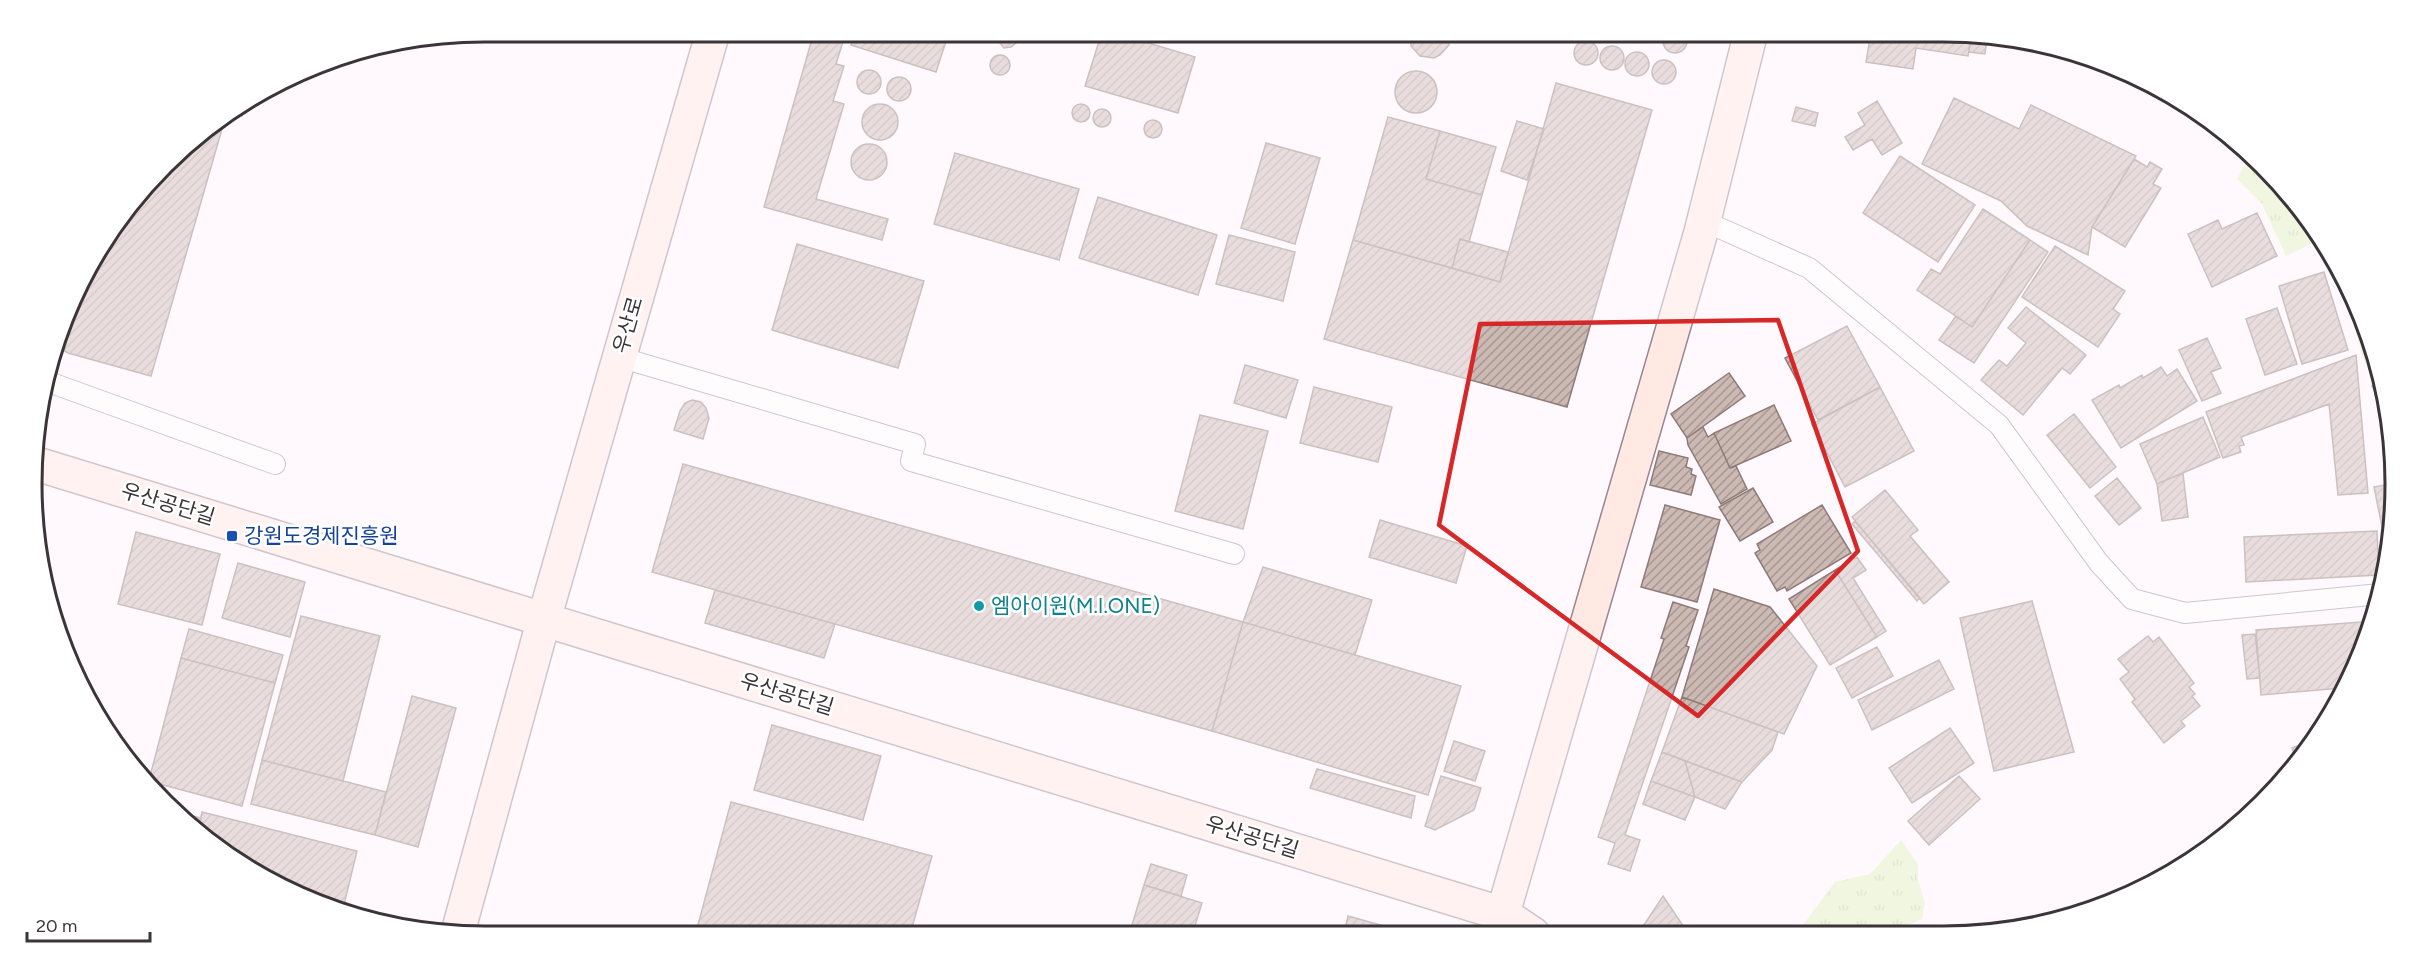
<svg xmlns="http://www.w3.org/2000/svg" width="2427" height="968" font-family="Figtree,'Noto Sans KR',sans-serif">
  <defs>
    <pattern id="grass-tufts" width="24" height="20" patternUnits="userSpaceOnUse" patternTransform="scale(1.5)"><rect width="24" height="20" fill="#def1bc"/><path d="M3 7l-1-3M5 7V3M7 7l1-3M15 17l-1-3M17 17v-4M19 17l1-3" fill="none" stroke="#bfcfa2"/></pattern>
    <pattern id="building-hatch" width="6" height="6" patternUnits="userSpaceOnUse" patternTransform="scale(1.5)"><rect width="6" height="6" fill="#ccb9b4"/><path d="M-1 1l2-2M0 6l6-6M5 7l2-2" fill="none" stroke="#a79793"/></pattern>
  </defs>
  <rect width="100%" height="100%" fill="#fff9fe"/>
  <path fill="url(#grass-tufts)" d="M2251,154L2302,208L2321,239L2286,256L2262,204L2237,179Z
    M2355,307L2360,315L2377,359L2365,364L2350,312Z
    M1901,840L1918,864V880L1925,903L1922,919L1890,933H1797L1835,882L1870,874Z"/>
  <path fill="url(#building-hatch)" stroke="#8e7b77" stroke-width="1.5" d="M1663 41a12 12 0 1 1 24 0a12 12 0 1 1-24 0Z
    M814,32H846L836,64L844,66L833,101L844,104L816,199L888,219L882,240L764,207Z
    M856,32H949L936,72L851,45Z
    M999,32H1016L1018,37L1016,43L1011,47L1004,48L997,39Z
    M1102,32H1112L1195,57L1178,113L1085,86Z
    M1326,32H1342L1341,36Z
    M1410,32H1450L1449,45L1440,55L1434,58L1420,56L1411,46Z
    M1615,32H1639L1634,40L1627,42L1619,40Z
    M1871,32H1943L1971,36L1968,56L1916,48L1913,69L1866,62Z
    M1971,36L1987,39L1985,54L1969,52Z
    M1574 53a12 12 0 1 1 24 0a12 12 0 1 1-24 0Z
    M1600 58a12 12 0 1 1 24 0a12 12 0 1 1-24 0Z
    M1625 64a12 12 0 1 1 24 0a12 12 0 1 1-24 0Z
    M990 65a10 10 0 1 1 20 0a10 10 0 1 1-20 0Z
    M1652 72a12 12 0 1 1 24 0a12 12 0 1 1-24 0Z
    M857 82a12 12 0 1 1 24 0a12 12 0 1 1-24 0Z
    M1395 92a21 21 0 1 1 42 0a21 21 0 1 1-42 0Z
    M887 89a12 12 0 1 1 24 0a12 12 0 1 1-24 0Z
    M1556,83L1652,110L1567,407L1324,339L1353,240L1500,282Z
    M1954,98L2019,129L2031,105L2136,156L2092,227L2088,255L2027,226L2001,201L1922,164Z
    M1877,101L1902,143L1882,155L1872,139L1853,150L1845,137L1865,125L1858,113Z
    M862 122a18 18 0 1 1 36 0a18 18 0 1 1-36 0Z
    M1072 113a9 9 0 1 1 18 0a9 9 0 1 1-18 0Z
    M1796,107L1818,113L1815,126L1792,121Z
    M1093 118a9 9 0 1 1 18 0a9 9 0 1 1-18 0Z
    M226,115L151,376L68,353L54,345L92,258L186,144Z
    M1388,117L1440,131L1426,179L1482,195L1469,242L1460,239L1452,268L1353,240Z
    M1144 129a9 9 0 1 1 18 0a9 9 0 1 1-18 0Z
    M1517,121L1544,129L1527,180L1501,171Z
    M1440,131L1496,147L1482,195L1426,179Z
    M1266,143L1320,158L1295,244L1241,228Z
    M851 162a18 18 0 1 1 36 0a18 18 0 1 1-36 0Z
    M955,153L1079,189L1059,260L934,224Z
    M1900,156L1975,205L1938,262L1863,213Z
    M2134,159L2147,167L2150,162L2162,169L2153,184L2161,188L2125,247L2092,227Z
    M1098,197L1217,235L1198,295L1079,258Z
    M1983,209L2030,240L1972,327L1917,290L1931,269L1940,274Z
    M2257,213L2277,256L2212,287L2188,234L2218,220L2222,229Z
    M1229,235L1295,252L1283,301L1216,284Z
    M1460,239L1508,252L1500,282L1452,268Z
    M2030,240L2048,252L1974,363L1939,340L1956,316L1972,327Z
    M797,244L924,281L898,368L772,330Z
    M2055,246L2125,291L2113,309L2120,314L2098,347L2022,297Z
    M2324,272L2348,350L2302,364L2279,286Z
    M2026,307L2086,355L2070,374L2062,368L2023,415L1981,380L1999,360L2007,366L2026,343L2008,328Z
    M2277,308L2297,364L2265,375L2246,319Z
    M1847,326L1880,387L1818,420L1785,358Z
    M2207,338L2221,368L2211,372L2221,393L2202,401L2179,350Z
    M2356,355L2368,493L2338,495L2329,404L2241,437L2244,445L2239,446L2241,452L2223,458L2206,412Z
    M1245,365L1298,380L1286,418L1234,403Z
    M2161,367L2167,376L2177,369L2197,401L2121,448L2092,400L2119,385L2120,388L2142,375L2143,378Z
    M1729,373L1745,396L1687,438L1671,414Z
    M2382,381L2389,419L2372,386Z
    M1314,387L1392,407L1378,462L1300,443Z
    M1880,387L1914,451L1845,487L1812,424Z
    M692,400L701,402L706,408L709,418L703,439L674,430L680,411L685,403Z
    M1774,405L1791,441L1730,468L1714,433Z
    M2074,414L2116,467L2090,488L2047,435Z
    M1200,415L1268,431L1243,529L1175,511Z
    M2203,417L2220,457L2157,484L2140,444Z
    M1703,427L1708,437L1714,433L1730,468L1736,466L1747,489L1721,504L1688,445L1687,438Z
    M1659,451L1688,458L1686,467L1692,469L1691,474L1696,476L1691,495L1650,485Z
    M683,464L1243,622L1212,731L652,572Z
    M2183,473L2188,517L2162,521L2157,484Z
    M2117,478L2141,508L2119,525L2095,496Z
    M2390,484L2391,492L2393,491L2392,543L2388,557L2374,487Z
    M1753,488L1773,522L1740,541L1719,507Z
    M1885,490L1918,530L1910,536L1949,582L1924,604L1852,517Z
    M1665,505L1720,520L1697,602L1641,587Z
    M1822,505L1851,553L1787,591L1785,587L1777,591L1755,553L1760,550L1757,544Z
    M1380,520L1467,546L1456,583L1369,557Z
    M1855,521L1920,598L1917,601L1852,524Z
    M2377,531L2379,575L2246,582L2244,537Z
    M136,532L220,554L202,625L118,604Z
    M1857,557L1866,570L1853,578L1886,631L1877,637L1835,570Z
    M238,563L305,582L290,637L222,618Z
    M1263,567L1372,600L1355,655L1243,622Z
    M1835,570L1877,637L1830,665L1789,599Z
    M1714,589L1770,607L1817,666L1784,734L1682,697Z
    M715,590L835,624L824,658L705,623Z
    M2032,601L2074,752L1994,771L1960,618Z
    M1673,602L1698,610L1686,646L1689,647L1625,835L1640,840L1630,871L1608,864L1615,843L1598,837L1664,639L1661,638Z
    M301,616L380,636L343,781L262,760Z
    M2373,621L2342,688L2261,695L2256,630Z
    M1243,622L1461,686L1428,795L1212,731Z
    M189,629L283,655L275,683L181,658Z
    M2255,634L2260,678L2247,679L2242,635Z
    M2148,636L2153,642L2159,637L2194,683L2189,687L2195,694L2192,696L2200,706L2181,721L2185,726L2164,743L2132,702L2135,699L2120,679L2129,672L2118,659Z
    M1877,647L1893,676L1852,698L1836,668Z
    M181,658L275,683L242,806L152,782L149,780Z
    M1939,660L1954,689L1872,730L1858,700Z
    M412,696L456,708L418,847L375,835Z
    M1682,697L1778,732L1772,750L1742,782L1662,752Z
    M772,725L881,756L863,820L754,790Z
    M1950,728L1974,763L1912,803L1889,768Z
    M2316,739L2296,761L2292,748Z
    M1454,741L1485,751L1475,781L1444,771Z
    M1662,752L1685,761L1695,797L1651,781Z
    M262,760L386,792L375,835L251,804Z
    M1685,761L1742,782L1725,809L1695,797Z
    M1317,769L1415,796L1411,818L1310,788Z
    M1441,776L1481,788L1474,810L1435,830L1425,826Z
    M1959,776L1980,799L1929,845L1908,821Z
    M1651,781L1695,797L1685,820L1643,804Z
    M731,802L932,856L910,935L695,936Z
    M202,812L357,851L342,913L208,843L198,831Z
    M180,813L201,818L198,831Z
    M1151,864L1187,875L1181,896L1144,885Z
    M1144,885L1202,903L1192,935H1129Z
    M1663,896L1688,933L1638,934Z
    M1348,916L1413,934H1344Z"/>
  <g fill="none" stroke-linecap="round" stroke-linejoin="round">
    <defs>
      <path id="lane" d="M1704,221L1809,268L1999,425L2099,563L2132,599L2185,613L2380,594
        M619,357L915,444L911,461L1234,554
        M46,381L275,464"/>
      <path id="secondary" d="M37,464L1503,914L1533,934
        M458,932L544,619L713,32
        M1497,934L1701,232L1751,32"/>
    </defs>
    <use href="#lane" stroke="#958793" stroke-width="22"/>
    <use href="#secondary" stroke="#958793" stroke-width="36"/>
    <use href="#lane" stroke="#fff" stroke-width="20"/>
    <use href="#secondary" stroke="#ffe9e2" stroke-width="33"/>
  </g>
  <path d="M0 0H2427V968H0ZM1778,320L1858,551L1698,716L1439,525L1480,324Z" fill="#fff9fe" fill-opacity=".55" fill-rule="evenodd"/>
  <path fill="none" stroke="#d62828" stroke-width="4.5" stroke-linejoin="round" d="M1778,320L1858,551L1698,716L1439,525L1480,324Z"/>
  <rect fill="#1a4fb4" stroke="#fff" stroke-width="2" x="226" y="530" width="12" height="12" rx="3"/>
  <circle fill="#0f9aa8" stroke="#fff" stroke-width="2" cx="979" cy="606" r="6"/>
  <g text-anchor="middle" stroke-width="5" stroke-linejoin="round" paint-order="stroke">
    <g font-size="21" fill="#3b353a" stroke="#fff">
      <text transform="translate(628 325) rotate(-74)" y="7">우산로</text>
      <text transform="translate(168 504) rotate(17)" y="7">우산공단길</text>
      <text transform="translate(787 694) rotate(17)" y="7">우산공단길</text>
      <text transform="translate(1252 837) rotate(17)" y="7">우산공단길</text>
    </g>
    <g font-size="21" fill="#164399" stroke="#fff" text-anchor="start">
      <text x="244" y="543">강원도경제진흥원</text>
    </g>
    <g font-size="21" fill="#0d838f" stroke="#fff" text-anchor="start">
      <text x="991" y="613">엠아이원(M.I.ONE)</text>
    </g>
  </g>
  <path d="M0 0H2427V968H0ZM484 42H1943A442 442 0 0 1 2385 484V484A442 442 0 0 1 1943 926H484A442 442 0 0 1 42 484V484A442 442 0 0 1 484 42Z" fill="#fff" fill-rule="evenodd"/>
  <path fill="none" stroke="#3b353a" stroke-width="3" d="M484 42H1943A442 442 0 0 1 2385 484V484A442 442 0 0 1 1943 926H484A442 442 0 0 1 42 484V484A442 442 0 0 1 484 42Z"/>
  <path d="M27 932v9h123v-9" fill="none" stroke="#3b353a" stroke-width="3"/>
  <text x="36" y="932" font-size="18" fill="#3b353a" stroke="#ffffff" stroke-width="4.5" paint-order="stroke">20 m</text>
</svg>
